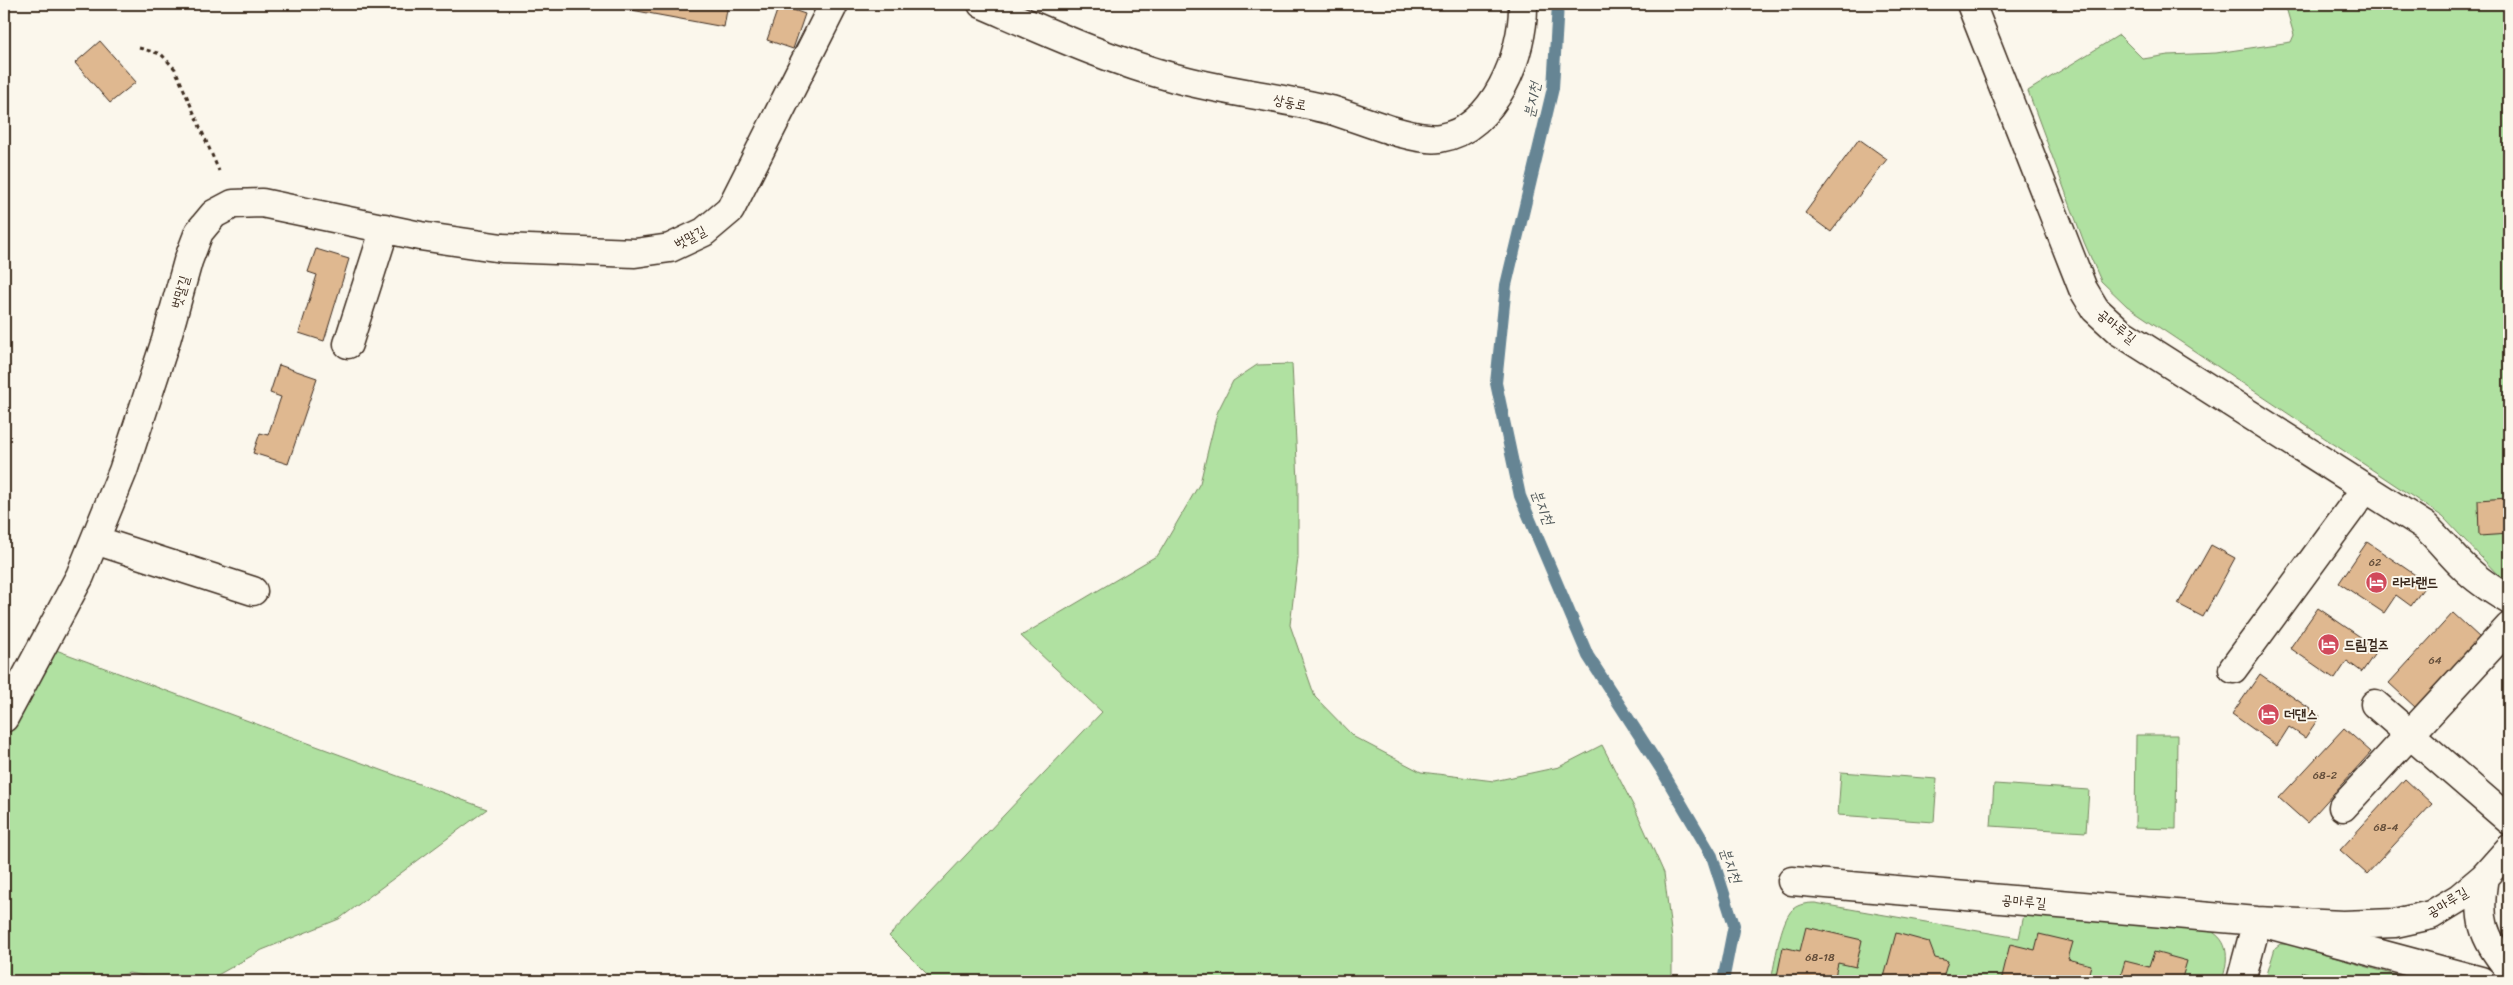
<svg xmlns="http://www.w3.org/2000/svg" width="2513" height="985" font-family="Sriracha,'Poor Story',sans-serif">
  <rect width="100%" height="100%" fill="#fbf7ec"/>
  <filter id="ink" filterUnits="userSpaceOnUse"><feTurbulence type="fractalNoise" baseFrequency=".02" numOctaves="2"/><feDisplacementMap in="SourceGraphic" scale="10" xChannelSelector="R" yChannelSelector="G"/><feConvolveMatrix kernelMatrix="1 2 1 2 8 2 1 2 1" color-interpolation-filters="sRGB"/></filter>
  <g filter="url(#ink)">
    <path fill="#b0e1a1" stroke="#768660" d="M2285,4H2509V582L2499,576L2443,517L2127,306L2101,281L2084,242L2028,91L2119,35L2143,59L2168,55L2216,53L2291,42L2294,35Z
      M1292,364L1298,481V558L1290,625L1315,697L1354,737L1421,772L1494,781L1559,767L1602,745L1636,811L1664,873L1672,939V981H934L889,936L1102,712L1021,636L1158,555L1200,483L1217,413L1233,381L1257,365Z
      M56,650L487,809L339,919L262,950L207,981H169L129,973L103,981H4V742Z
      M2136,735H2177L2176,829L2135,828Z
      M1841,772L1937,779L1934,822L1838,815Z
      M1994,784L2089,790L2086,832L1991,826Z
      M1815,903L2019,938L2024,915L2209,930C2231,941 2228,961 2222,981H1771C1775,963 1780,921 1793,909C1799,904 1807,903 1815,903Z
      M2280,944H2288L2416,981H2265L2275,948Z"/>
    <g fill="none" stroke-linecap="round" stroke-linejoin="round">
      <path stroke="#668594" stroke-width="12" d="M1558,4L1553,88L1506,285L1496,383L1520,496L1588,656L1661,769L1712,856L1734,925L1723,981"/>
    </g>
    <path fill="#dfb890" stroke="#3b2a1e" d="M599,4H728L724,27Z
      M779,5L805,14L793,49L767,40Z
      M100,41L136,82L110,103L75,63Z
      M1859,139L1887,159L1831,232L1805,213Z
      M316,249L349,259L324,341L299,333L317,275L308,272Z
      M279,365L317,378L288,464L253,453L260,433L268,435L281,397L270,393Z
      M2508,498L2509,534L2479,536L2478,500Z
      M2367,542L2427,583L2411,606L2396,595L2384,613L2339,583Z
      M2211,545L2235,558L2203,617L2178,604Z
      M2318,608L2378,649L2362,672L2347,661L2335,679L2290,648Z
      M2453,613L2480,638L2416,708L2389,683Z
      M2260,674L2320,716L2305,738L2289,727L2277,746L2232,714Z
      M2344,728L2371,752L2307,823L2279,798Z
      M2405,779L2432,804L2367,874L2340,850Z
      M1806,927L1862,940L1856,967L1838,963L1834,981H1776L1783,947L1800,951Z
      M1896,933L1929,942L1935,958L1948,961L1942,981H1883Z
      M2039,934L2073,942L2068,959L2091,965L2087,981H2001L2010,944L2035,950Z
      M2154,952L2187,961L2182,978L2192,981H2119L2125,961L2149,967Z
      M2303,972L2335,981H2301Z"/>
    <g fill="none" stroke-linecap="round" stroke-linejoin="round">
      <defs>
        <path id="minor" d="M982,4C1045,31 1108,60 1175,78C1226,92 1279,97 1331,110C1359,118 1413,142 1440,138C1495,129 1524,53 1523,4
          M1971,4L2083,289L2095,309L2120,332L2425,526C2440,540 2451,555 2465,568C2478,581 2494,591 2509,600
          M348,344L385,228
          M95,540L253,591
          M2233,669L2366,488
          M2375,704L2509,820
          M4,718L80,576L123,471L166,340L188,261L199,232L214,214L233,204L262,203L420,236L502,248L635,253L670,248L704,232L730,210L834,4
          M2343,807L2509,627
          M2484,877C2477,918 2482,937 2509,969
          M1792,881L2257,921L2343,925L2395,923L2431,915L2459,898L2484,877L2509,849
          M2241,981L2257,921L2481,981"/>
      </defs>
      <use href="#minor" stroke="#3b2a1e" stroke-width="31"/>
      <path stroke="#3b2a1e" stroke-width="3" stroke-dasharray="4 4" stroke-linecap="butt" d="M139,48L161,54L175,69L219,171"/>
      <use href="#minor" stroke="#fbf7ec" stroke-width="28"/>
    </g>
  </g>
  <defs>
    <symbol id="hotel-disc" viewBox="-11 -11 22 22"><circle r="9.5" fill="#d1495b" stroke="#fbf7ec"/><path d="M-6-4.5h1.5V1H6V5H4.5V3h-9V5H-6ZM-4 0a1.8 1.8 0 1 1 3.6 0ZM.5 0V-2.5h3Q6-2.5 6 0Z" fill="#fff"/></symbol>
  </defs>
  <g fill-rule="evenodd">
    <use href="#hotel-disc" x="2364" y="570" width="25" height="25"/>
    <use href="#hotel-disc" x="2316" y="632" width="25" height="25"/>
    <use href="#hotel-disc" x="2256" y="702" width="25" height="25"/>
  </g>
  <g text-anchor="middle" stroke-width="4" stroke-linejoin="round" paint-order="stroke">
    <g font-size="11" fill="#644e3a">
      <text x="2375" y="566">62</text>
      <text x="2435" y="664">64</text>
      <text x="2325" y="779">68-2</text>
      <text x="2386" y="831">68-4</text>
      <text x="1820" y="961">68-18</text>
    </g>
    <g font-size="14" fill="#3b2a1e" stroke="#fbf7ec">
      <text transform="translate(1290 102) rotate(11)" y="5">상동로</text>
      <text transform="translate(690 237) rotate(-28)" y="5">벗말길</text>
      <text transform="translate(180 292) rotate(-74)" y="5">벗말길</text>
      <text transform="translate(2117 326) rotate(39)" y="5">공마루길</text>
      <text transform="translate(2024 901) rotate(5)" y="5">공마루길</text>
      <text transform="translate(2447 902) rotate(-31)" y="5">공마루길</text>
    </g>
    <g font-size="14" font-weight="bold" fill="#3b2a1e" stroke="#fbf7ec" text-anchor="start">
      <text x="2393" y="587">라라랜드</text>
      <text x="2344" y="649">드림걸즈</text>
      <text x="2284" y="719">더댄스</text>
    </g>
    <g font-size="15" font-style="italic" fill="#505859" stroke="#fbf7ec">
      <text transform="translate(1532 100) rotate(-79)" y="5">분지천</text>
      <text transform="translate(1543 507) rotate(68)" y="5">분지천</text>
      <text transform="translate(1731 865) rotate(70)" y="5">분지천</text>
    </g>
  </g>
  <rect width="2513" height="985" fill="none" stroke="#fbf7ec" stroke-width="20"/>
  <rect x="10" y="10" width="2493" height="965" fill="none" stroke="#3b2a1e" stroke-width="2" filter="url(#ink)"/>
</svg>
